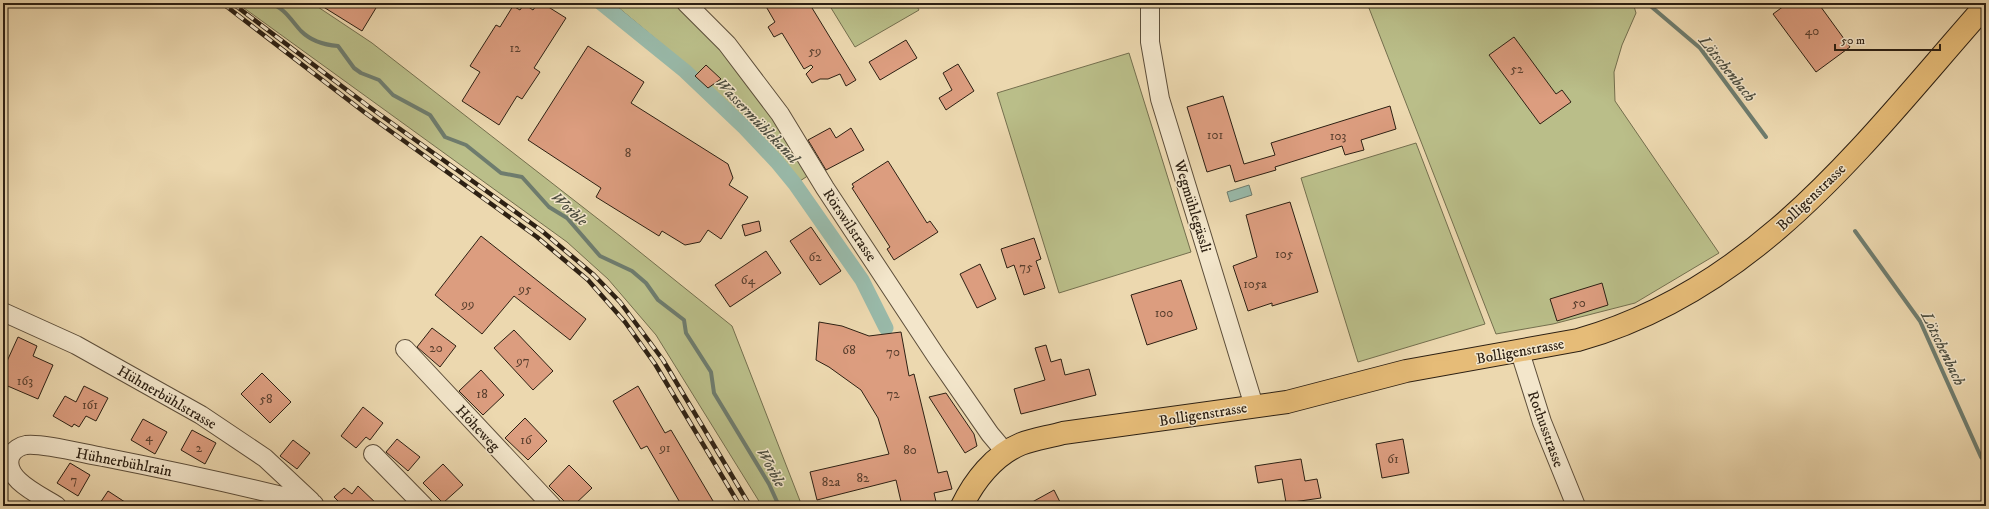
<svg xmlns="http://www.w3.org/2000/svg" width="1989" height="509" font-family="'IM FELL DW Pica',serif">
  <rect width="100%" height="100%" fill="#ecd8af"/>
  <filter id="stains"><feTurbulence type="fractalNoise" baseFrequency=".005" numOctaves="4"/><feColorMatrix values="0 0 0 0 .2 0 0 0 0 .09 0 0 0 0 .02 0 0 0 .5 -.17"/></filter>
  <radialGradient id="worn" r=".72"><stop offset=".6" stop-color="#630" stop-opacity="0"/><stop offset="1" stop-color="#630" stop-opacity=".3"/></radialGradient>
  <path fill="#babe89" stroke="#746f4e" d="M237,3H312L372,43L620,236L732,326L802,506H762L656,335L608,279L567,242Z
    M613,3H686L815,171L800,181L748,123L688,66Z
    M828,3H915L919,10L855,47Z
    M1367,3H1633L1636,13L1622,45L1614,72L1615,101L1719,253L1635,303L1553,324L1496,334Z
    M1129,53L1191,252L1059,293L997,93Z
    M1416,143L1485,324L1358,362L1301,178Z"/>
  <path fill="#99baaa" stroke="#6e7c6e" d="M1249,185L1252,195L1230,202L1227,192Z"/>
  <g fill="none" stroke-linecap="round" stroke-linejoin="round">
    <path stroke="#6e7c6e" stroke-width="4" d="M269,3C284,7 291,20 301,31C311,41 325,45 338,46L354,68L361,73L379,80L393,95L430,115L445,137L466,145L501,173L522,177L549,207L567,218L600,256L632,271L646,283L658,300L684,320L686,333L711,372L714,393L769,484L779,506
      M1647,3L1700,48L1766,137
      M1855,231L1920,321L1981,457L1986,462"/>
    <path stroke="#99baaa" stroke-width="15" d="M601,3L685,71L745,128L777,162L795,184L862,280L886,328"/>
  </g>
  <path fill="#dc9d7f" stroke="#2d2013" d="M317,3H379L362,31Z
    M538,3H542L566,18L534,68L540,72L522,99L517,96L499,125L462,101L480,72L470,66L496,25L500,27L513,6L520,10L524,4L533,10Z
    M764,3H809L856,80L846,86L840,74L828,79H820L812,83L806,74L813,67L811,65L804,69L782,33L774,37L768,27L775,22Z
    M1788,3H1818L1850,47L1816,72L1773,14Z
    M1514,37L1556,94L1562,90L1571,102L1540,124L1489,55Z
    M906,40L917,58L880,80L869,62Z
    M588,46L644,82L631,103L728,164L733,178L729,185L748,197L721,239L708,230L700,242L685,245L662,231L659,236L596,197L601,188L528,140Z
    M958,64L974,91L946,110L939,98L952,90L943,73Z
    M706,65L721,79L708,88L695,76Z
    M1223,96L1244,164L1275,155L1271,143L1390,106L1396,129L1361,140L1364,150L1345,155L1342,146L1275,167L1276,170L1235,182L1230,165L1207,172L1187,107Z
    M830,128L836,138L851,128L864,150L826,170L808,140Z
    M888,161L927,223L930,221L938,232L894,260L887,249L890,247L852,188L854,187L852,184Z
    M1290,202L1318,292L1272,306V303L1248,311L1233,266L1257,257L1246,215Z
    M759,221L761,231L745,236L742,225Z
    M811,227L841,271L820,285L790,241Z
    M481,236L586,319L570,340L514,296L482,334L435,295Z
    M1034,238L1041,259L1036,261L1045,288L1024,295L1014,265L1007,268L1001,249Z
    M766,251L781,273L730,307L715,285Z
    M980,264L996,299L977,308L960,274Z
    M1181,280L1197,329L1147,345L1131,295Z
    M1602,283L1608,305L1557,321L1550,299Z
    M819,322L842,326L869,336L901,332L909,376L914,374L938,473L947,471L952,489L934,493L937,506H902L896,480L817,500L810,472L889,454L878,418L861,390L829,367L816,360Z
    M432,328L456,346L440,367L417,347Z
    M514,330L553,371L533,390L494,348Z
    M18,337L37,346L33,356L53,365L38,399L3,384V370Z
    M1046,345L1051,362L1061,359L1065,375L1089,369L1096,395L1021,414L1014,389L1045,380L1035,348Z
    M481,370L504,395L483,415L459,391Z
    M262,373L291,402L270,423L241,394Z
    M84,386L108,398L96,421L86,416L79,427L74,424L72,427L53,416L65,396L76,402Z
    M638,386L665,433L671,430L716,506H682L647,446L641,449L613,401Z
    M946,393L974,434L977,446L965,453L929,397Z
    M363,407L383,423L370,440L366,437L356,448L341,436Z
    M525,418L547,441L528,460L505,438Z
    M143,419L167,432L155,454L131,440Z
    M192,430L216,443L205,464L181,450Z
    M397,439L420,457L408,471L386,452Z
    M1403,439L1409,473L1382,478L1376,444Z
    M293,440L310,453L297,469L280,456Z
    M1301,459L1305,481L1317,479L1321,498L1286,503L1282,479L1258,483L1255,466Z
    M70,463L90,475L78,496L57,483Z
    M443,464L463,485L443,503L423,483Z
    M569,465L592,488L573,506H569L549,486Z
    M358,486L379,506H342V505L334,497L344,488L352,494Z
    M1054,490L1062,506H1025Z
    M108,491L131,506H98Z"/>
  <g fill="none" stroke-linecap="round" stroke-linejoin="round">
    <defs>
      <path id="minor" d="M686,3L727,44L780,114L825,188L936,356L990,434L1006,453
        M1150,3V42L1160,99L1254,406
        M3,312L76,345L201,415L265,458L311,501
        M405,349L552,506
        M1520,352L1542,422L1576,506
        M373,454L424,506
        M57,506C42,496 0,478 11,455C14,450 20,446 26,445C43,443 85,454 103,457C174,471 244,486 314,504"/>
      <path id="major" d="M962,506C974,481 994,455 1021,444C1034,439 1049,437 1063,433L1287,402L1406,371L1578,340C1760,289 1867,139 1986,5"/>
    </defs>
    <use href="#minor" stroke="#5d4e3a" stroke-width="20"/>
    <use href="#major" stroke="#2d2013" stroke-width="24"/>
    <use href="#minor" stroke="#f3e6cb" stroke-width="18"/>
    <use href="#major" stroke="#e6bc78" stroke-width="22"/>
    <defs>
      <path id="rail" d="M222,3L364,112L537,237L588,280L625,322L655,364L740,506
        M232,3L368,106L542,231L594,275L620,302L663,360L750,506"/>
    </defs>
    <use href="#rail" stroke="#2d2013" stroke-width="4.5"/>
    <use href="#rail" stroke="#f3e6cb" stroke-width="3" stroke-dasharray="9" stroke-linecap="butt"/>
  </g>
  <g text-anchor="middle" stroke-width="3" stroke-linejoin="round" paint-order="stroke">
    <g font-size="13" fill="#593f2e">
      <text x="1812" y="35">40</text>
      <text x="515" y="52">12</text>
      <text x="815" y="55">59</text>
      <text x="1517" y="73">52</text>
      <text x="1215" y="139">101</text>
      <text x="1338" y="140">103</text>
      <text x="628" y="157">8</text>
      <text x="1284" y="258">105</text>
      <text x="815" y="261">62</text>
      <text x="1026" y="271">75</text>
      <text x="748" y="284">64</text>
      <text x="1255" y="288">105a</text>
      <text x="525" y="293">95</text>
      <text x="1579" y="307">50</text>
      <text x="468" y="308">99</text>
      <text x="1164" y="317">100</text>
      <text x="436" y="352">20</text>
      <text x="849" y="354">68</text>
      <text x="893" y="356">70</text>
      <text x="523" y="365">97</text>
      <text x="25" y="385">163</text>
      <text x="482" y="398">18</text>
      <text x="893" y="398">72</text>
      <text x="266" y="403">58</text>
      <text x="90" y="409">161</text>
      <text x="149" y="441">4</text>
      <text x="526" y="444">16</text>
      <text x="199" y="452">2</text>
      <text x="665" y="452">91</text>
      <text x="910" y="454">80</text>
      <text x="1393" y="463">61</text>
      <text x="863" y="482">82</text>
      <text x="74" y="484">7</text>
      <text x="831" y="486">82a</text>
    </g>
    <g font-size="15" fill="#2d2013" stroke="#f3e6cb">
      <text transform="translate(1811 197) rotate(-44)" y="5">Bolligenstrasse</text>
      <text transform="translate(1193 206) rotate(73)" y="5">Wegmühlegässli</text>
      <text transform="translate(850 225) rotate(56)" y="5">Rörswilstrasse</text>
      <text transform="translate(1520 351) rotate(-10)" y="5">Bolligenstrasse</text>
      <text transform="translate(167 397) rotate(30)" y="5">Hühnerbühlstrasse</text>
      <text transform="translate(1203 414) rotate(-9)" y="5">Bolligenstrasse</text>
      <text transform="translate(478 428) rotate(47)" y="5">Höheweg</text>
      <text transform="translate(1546 429) rotate(70)" y="5">Rothusstrasse</text>
      <text transform="translate(124 462) rotate(11)" y="5">Hühnerbühlrain</text>
    </g>
    <g font-size="16" font-style="italic" fill="#4d4e40" stroke="#f3e6cb">
      <text transform="translate(1728 68) rotate(51)" y="6">Lötschenbach</text>
      <text transform="translate(758 120) rotate(46)" y="6">Wassermühlekanal</text>
      <text transform="translate(570 208) rotate(42)" y="6">Worble</text>
      <text transform="translate(1944 348) rotate(64)" y="6">Lötschenbach</text>
      <text transform="translate(772 467) rotate(61)" y="6">Worble</text>
    </g>
  </g>
  <rect width="1989" height="509" fill="none" stroke="#ecd8af" stroke-width="16"/>
  <rect x="4" y="4" width="1981" height="501" fill="none" stroke="#2d2013" stroke-width="2"/>
  <rect x="8" y="8" width="1973" height="493" fill="none" stroke="#2d2013"/>
  <path d="M1835 44v6h105v-6" fill="none" stroke="#2d2013" stroke-width="2"/>
  <text x="1841" y="44" font-size="12" fill="#2d2013" stroke="#f3e6cb" stroke-width="3" paint-order="stroke">50 m</text>
  <rect width="100%" height="100%" filter="url(#stains)"/>
  <rect width="100%" height="100%" fill="url(#worn)"/>
</svg>
